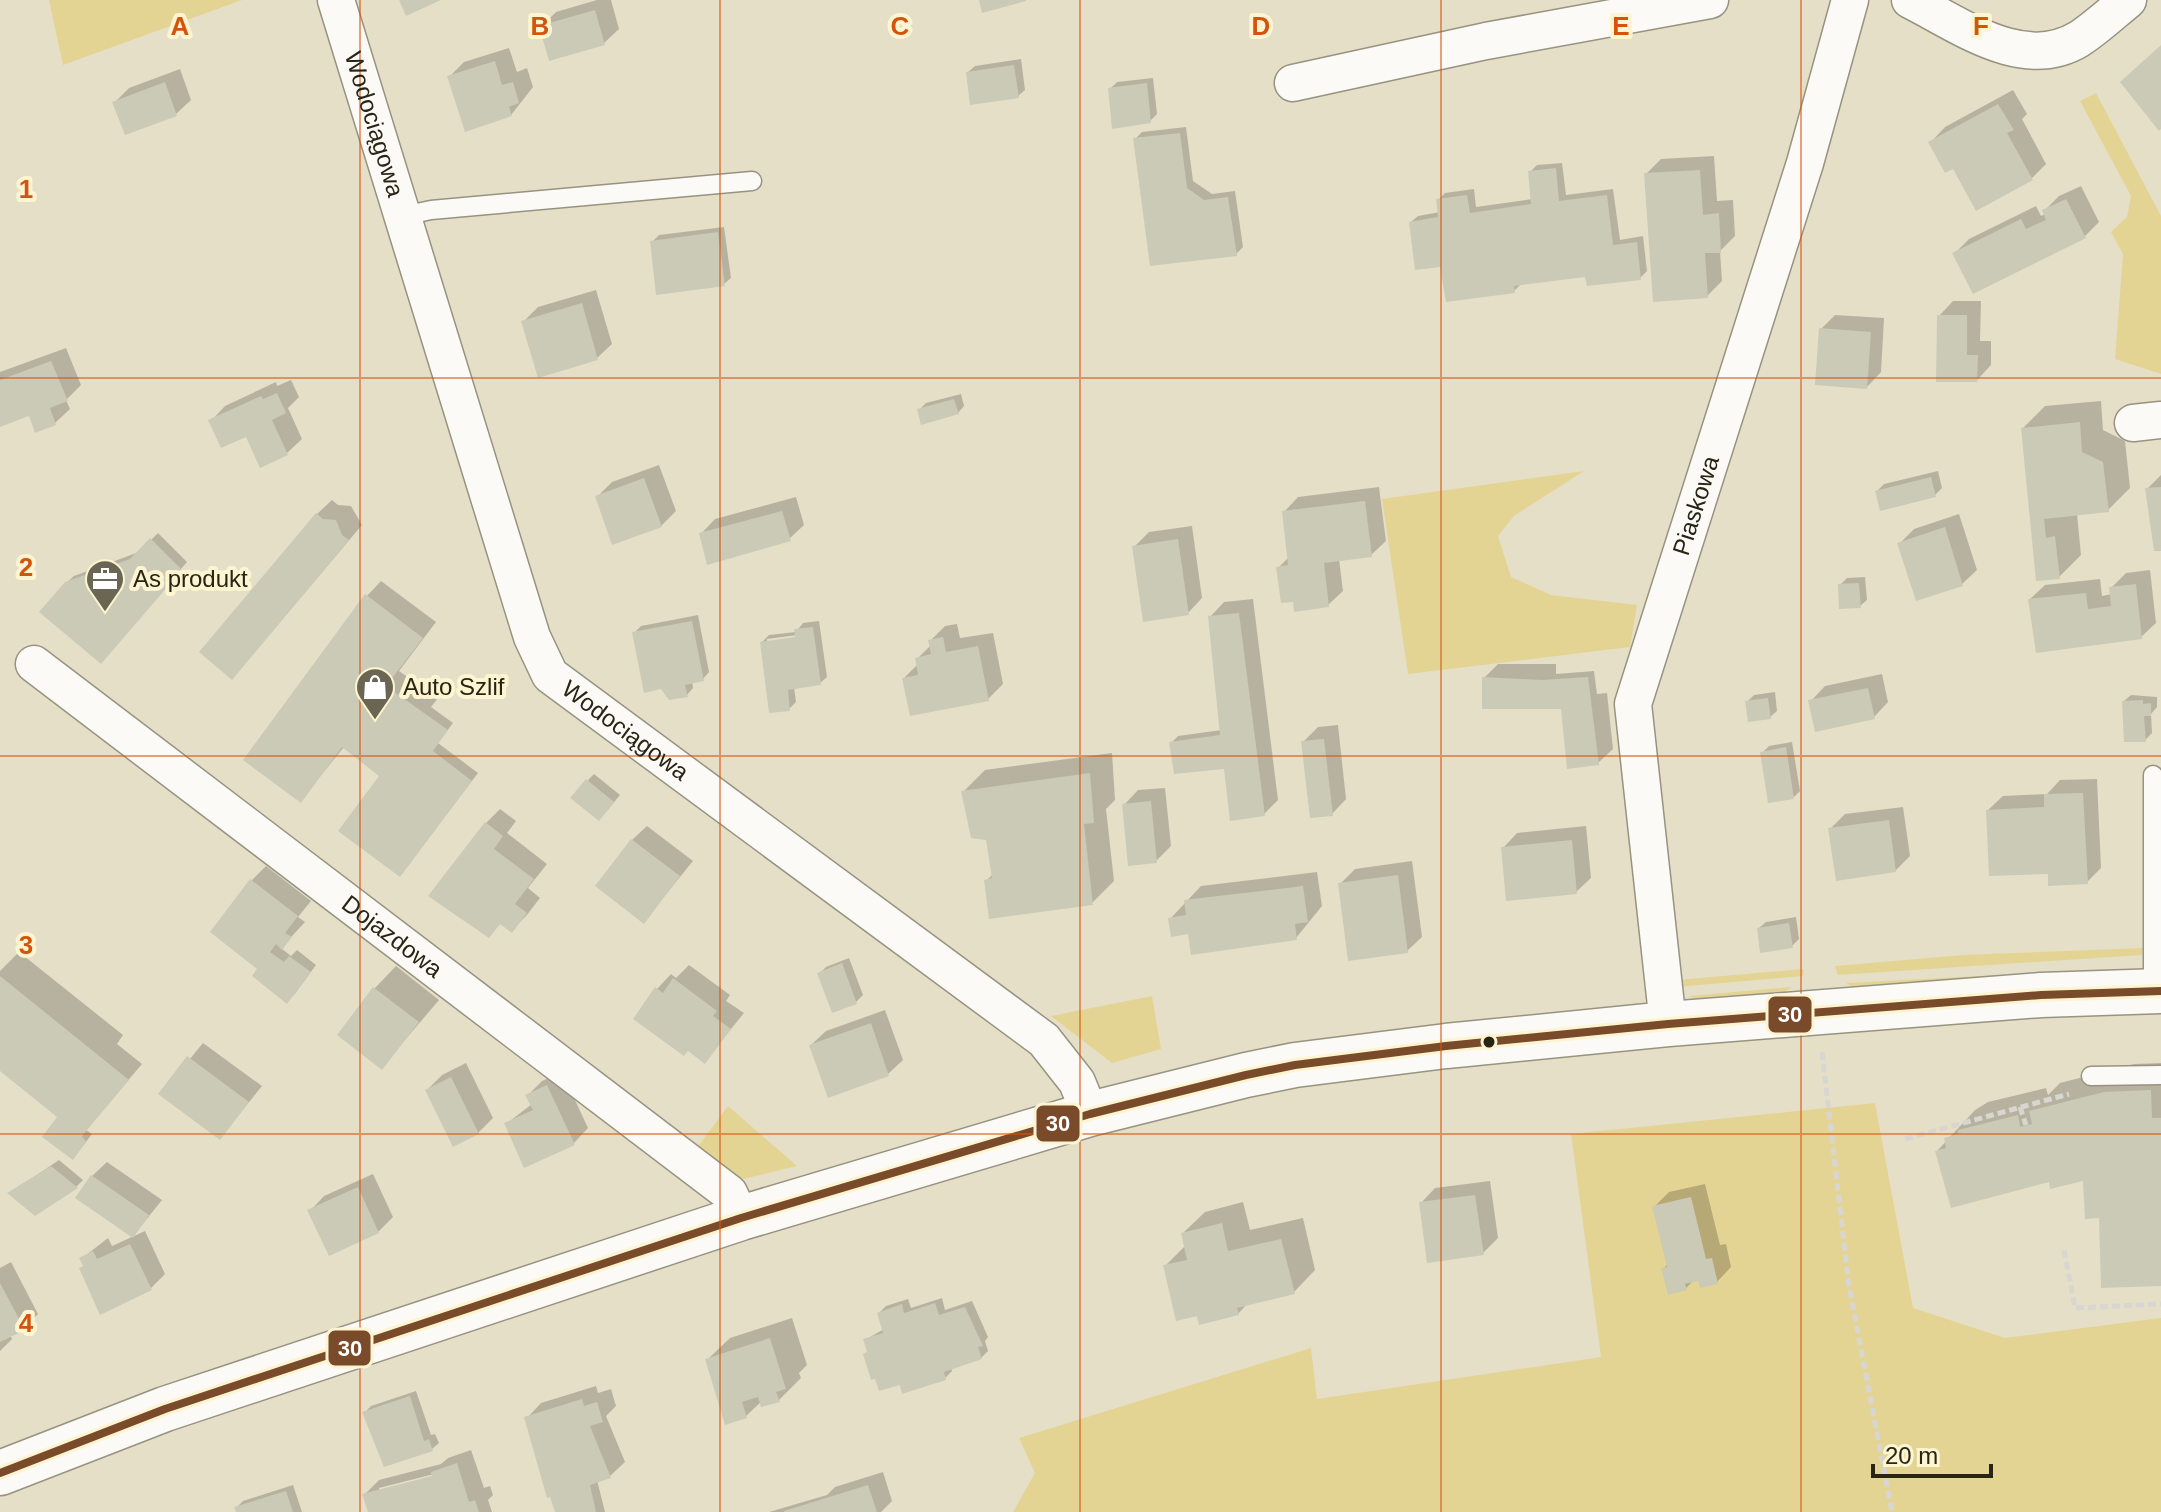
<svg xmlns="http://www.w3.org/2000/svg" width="2161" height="1512" font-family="Arial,sans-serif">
  <rect width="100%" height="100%" fill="#e5dfc8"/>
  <path fill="#e4d494" d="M49,0H242L63,65Z
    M2096,93L2161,216V374L2115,359L2123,254L2111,232L2127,217L2131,196L2080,101Z
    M1584,471L1514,516L1498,536L1511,577L1551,595L1637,605L1630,647L1408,674L1382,499Z
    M2143,948L2142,955L1838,975L1835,966L1963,955Z
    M1804,969L1803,976L1676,987L1677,980Z
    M2018,974L2021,977L1853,987L1846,983Z
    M1792,987L1783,993L1696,999L1689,996Z
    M1152,996L1161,1049L1112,1063L1051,1016Z
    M1875,1103L1913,1308L2005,1338L2161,1318V1512H1013L1035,1473L1019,1438L1311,1348L1317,1399L1601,1357L1571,1134Z
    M728,1106L797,1166L743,1179L694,1152Z"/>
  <path fill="#0003" fill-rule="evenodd" d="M597,0H611L619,29L604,43L541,27L556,12Z
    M509,48L517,72L527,68L533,87L511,115L449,77L464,62Z
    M1021,59L1025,90L1018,96L968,72L975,66Z
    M180,69L191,100L176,114L115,102L129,88Z
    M1153,78L1157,114L1150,121L1110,89L1117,82Z
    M2013,90L2027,114L2022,119L2046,164L2032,178L1931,142L1945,127Z
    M1186,127L1193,181L1212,194L1235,191L1243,247L1236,254L1135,139L1142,132Z
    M1714,156L1717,201L1733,200L1735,236L1720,251L1722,281L1707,296L1646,174L1661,159Z
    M1562,163L1566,195L1613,189L1620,240L1643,236L1647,271L1640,278L1587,275L1522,283L1514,291L1442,265L1411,222L1418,216L1440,212L1438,200L1445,193L1474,189L1476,207L1533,199L1530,172L1537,165Z
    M2081,186L2099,222L2084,237L1955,253L1969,239L2036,206L2041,216L2045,214L2044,211L2059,196Z
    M724,227L731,278L724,284L652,242L659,235Z
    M596,290L612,344L597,358L523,322L538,307Z
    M1953,301H1981L1980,341H1991V365L1977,380L1939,316Z
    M1835,315L1884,318L1881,372L1867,387L1821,329Z
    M66,348L81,385L66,400L70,409L55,423L30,414L0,425V372Z
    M291,380L299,397L288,408L302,439L287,453L211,421L225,406L276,382L277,386Z
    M961,394L964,406L958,413L919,410L926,403Z
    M2101,401L2103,430L2125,441L2130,488L2108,510L2077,514L2081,555L2059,577L2037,578L2023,428L2045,406Z
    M659,465L676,511L661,526L598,496L612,482Z
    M1938,471L1942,488L1935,495L1877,491L1884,484Z
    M2161,475V548L2147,489Z
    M1379,487L1386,541L1371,555L1339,559L1343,591L1328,605L1295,600L1279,567L1289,557L1284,512L1298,497Z
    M796,497L804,525L789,539L701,534L715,519Z
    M332,500L338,505L351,506L362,525L270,634L317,514Z
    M1959,514L1977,570L1962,584L1900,543L1914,529Z
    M1192,526L1202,598L1188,613L1134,547L1149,532Z
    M158,533L187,562L107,655L66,583L74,576L139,552Z
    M2150,570L2156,623L2141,637L2030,599L2045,585L2100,579L2102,596L2112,594L2111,588L2126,573Z
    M1865,577L1867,600L1860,606L1840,585L1847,578Z
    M381,581L436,622L399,671L438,698L431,707L453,723L438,743L478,773L400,875L381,775L344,747L301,800L367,596Z
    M1253,599L1278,800L1264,814L1226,764L1172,742L1178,736L1222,730L1210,617L1224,602Z
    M698,615L709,672L703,679L692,681L693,688L687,695L634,633L641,626Z
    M819,621L827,677L820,683L794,687L796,702L789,709L762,642L769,635L796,632L803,623ZM805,634V638L767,643V639Z
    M957,624L960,638L993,633L1003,684L988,699L904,678L918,664L917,659L931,645L930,641L945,626Z
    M1498,664H1556V674L1594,671L1597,694L1607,693L1613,749L1598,763L1567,706L1484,678Z
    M1882,674L1888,702L1874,717L1811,701L1825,686Z
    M1775,692L1777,711L1770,717L1747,702L1754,695Z
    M2131,695L2157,697V707L2151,714L2152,733L2145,740L2124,701Z
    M1338,725L1346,799L1332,814L1303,742L1318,727Z
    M1792,742L1800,791L1794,797L1762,753L1769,746Z
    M1112,753L1115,800L1106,809L1114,881L1092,903L986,881L993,874L987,838L963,792L985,770Z
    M594,774L620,795L606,812L588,780Z
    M2097,779L2101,868L2087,882L2050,872L1988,810L2003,796L2047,794L2060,780Z
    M1165,788L1171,846L1156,861L1124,805L1138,790Z
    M1903,807L1910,856L1895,871L1830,829L1845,814Z
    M500,809L516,821L507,833L547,864L528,888L540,898L526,916L512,930L502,922L489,935L486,823Z
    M647,826L693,861L644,921L632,840Z
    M1586,826L1591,878L1576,892L1503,848L1517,833Z
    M1412,861L1422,937L1407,951L1341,883L1355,869Z
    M266,866L311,901L298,917L305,922L281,948L291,956L297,950L316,965L294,995L260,968L252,880Z
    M1317,872L1322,906L1296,938L1190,932L1170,919L1201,886Z
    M1796,917L1799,939L1792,946L1759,928L1766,922Z
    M19,952L123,1035L117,1044L142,1064L86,1130L92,1134L79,1151L60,1117L0,1069V971Z
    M849,958L863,995L856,1002L819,974L826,967Z
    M689,965L730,995L726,1001L744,1013L705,1061L657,989L671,974L676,978Z
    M396,966L439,1000L382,1067L339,1035L375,988Z
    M885,1010L903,1060L888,1074L811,1045L826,1031Z
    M203,1043L262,1086L220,1138L161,1094Z
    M466,1063L493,1118L478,1133L427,1090L442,1075Z
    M2161,1063V1284L2101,1219L2085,1178L2050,1180L1937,1151L1975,1110L1988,1102L2046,1088L2048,1095L2060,1083L2134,1064Z
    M562,1072L588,1128L574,1143L506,1124L532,1104L528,1095L542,1081Z
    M59,1160L83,1180L77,1186L35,1213L10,1193Z
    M107,1162L162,1200L133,1236L92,1176Z
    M373,1174L393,1217L378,1232L310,1211L324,1196Z
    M1490,1181L1498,1238L1483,1253L1421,1203L1435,1188Z
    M1705,1184L1720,1245L1726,1244L1731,1267L1717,1282L1695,1279L1685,1289L1663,1269L1668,1264L1654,1207L1669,1192Z
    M1243,1202L1250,1230L1303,1218L1315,1270L1294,1292L1248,1303L1238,1314L1198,1313L1165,1266L1186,1245L1183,1233L1205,1212Z
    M145,1231L165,1274L151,1288L84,1265L81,1259L108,1238L112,1246Z
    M11,1262L38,1314L24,1328L10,1335L12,1339L0,1351V1268Z
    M942,1298L945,1310L972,1301L988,1337L985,1341L988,1351L981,1358L951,1367L952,1371L945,1378L901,1383L868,1351L865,1340L884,1329L879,1313L886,1306L908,1299L911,1308Z
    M792,1318L807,1365L799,1373L801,1378L779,1400L762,1401L746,1416L708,1359L730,1338Z
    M596,1386L598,1393L611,1389L616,1406L606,1416L625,1462L610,1476L597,1480L605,1512H558L527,1418L541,1403Z
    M416,1391L431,1435L435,1434L439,1443L432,1449L364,1413L371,1406Z
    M471,1450L484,1488L490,1486L493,1495L488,1500L492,1512H370L364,1495L379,1480L441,1464L448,1458ZM442,1472L443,1476L379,1492V1488Z
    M883,1472L892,1501L881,1512H769L827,1495L835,1487Z
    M293,1485L302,1512H238L236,1508L243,1501Z"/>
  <path fill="#cbcab7" d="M399,0H441L406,16Z
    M979,0H1026V1L982,13Z
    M595,10L605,45L549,61L539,26Z
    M2161,45V129L2159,131L2120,82Z
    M495,61L502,85L513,82L519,103L509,107L512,116L465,132L447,76Z
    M1014,65L1019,98L970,105L966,72Z
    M165,82L177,116L125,135L112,102Z
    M1147,83L1151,123L1112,129L1108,88Z
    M1998,104L2014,130L2007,133L2033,180L1976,211L1953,169L1945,173L1928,142Z
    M1180,133L1187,188L1204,200L1228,197L1237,256L1150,266L1133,138Z
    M1556,168L1559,201L1607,195L1613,245L1637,242L1641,280L1587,286L1585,277L1514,286L1515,293L1446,302L1440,267L1415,270L1409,222L1438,217L1436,199L1467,195L1470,213L1531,204L1528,171Z
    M1700,170L1703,215L1719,213L1721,253H1705L1708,298L1653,302L1644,173Z
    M2066,199L2086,238L1973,294L1952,253L2021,219L2026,229L2046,220L2042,210Z
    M718,232L725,286L656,295L650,241Z
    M582,303L598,360L538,378L521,321Z
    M1937,315H1967V355H1978L1977,382H1936Z
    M1819,328L1871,332L1867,389L1815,385Z
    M51,361L68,401L50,408L56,425L35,433L29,416L0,427V380Z
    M277,393L286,413L272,420L288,455L260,468L246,437L221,448L208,420L261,396L263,399Z
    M954,399L959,414L921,425L917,409Z
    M2080,422L2082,452L2103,462L2109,512L2044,519L2046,538L2055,536L2060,579L2036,581L2021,428Z
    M1931,477L1936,497L1880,511L1875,491Z
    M644,478L662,527L612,545L595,496Z
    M2161,487V551H2154L2145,488Z
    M1365,501L1372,557L1324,563L1329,607L1294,612L1293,602L1281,603L1276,567L1288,565L1282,511Z
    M782,511L791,541L707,565L699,533Z
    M316,513L323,519L336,520L342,535L349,540L232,680L199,652Z
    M1945,527L1963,586L1916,601L1897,543Z
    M150,538L182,570L101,664L39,612L65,582L130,559Z
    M1178,539L1189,615L1143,622L1132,546Z
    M1859,583L1861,608L1839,609L1838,584Z
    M2136,584L2142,639L2036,653L2028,599L2086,593L2088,609L2111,606L2109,587Z
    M365,594L423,638L386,686L448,730L433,751L472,781L400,877L338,831L379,776L342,747L301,803L243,760Z
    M1239,613L1265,816L1230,821L1224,769L1174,774L1169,742L1220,735L1208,616Z
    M692,621L704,681L685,685L688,697L669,700L661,689L644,693L632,632Z
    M813,627L821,685L788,690L790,711L769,713L760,642L795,637L794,629Z
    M943,637L946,652L978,646L989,701L910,716L902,678L918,675L915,658L931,654L928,640Z
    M1482,677L1542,680L1588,677L1599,765L1567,769L1561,709H1482Z
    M1868,688L1875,719L1815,732L1808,700Z
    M1768,698L1771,719L1748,722L1745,701Z
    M2143,700V704L2151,703V716H2144L2146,742H2124L2122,701Z
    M1324,739L1333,816L1310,818L1301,741Z
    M1786,747L1794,799L1768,803L1760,752Z
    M1090,773L1094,823L1084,824L1093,905L989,919L984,880L992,878L986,840L971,838L961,791Z
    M586,779L614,802L599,821L570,798Z
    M2083,793L2088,884L2048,886V874L1989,876L1986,810L2044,807V794Z
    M1151,801L1157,863L1128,866L1122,804Z
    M1889,820L1896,872L1836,881L1828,828Z
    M485,822L503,836L494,849L534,879L515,904L527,913L512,933L500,924L489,938L428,896Z
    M631,839L680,876L644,924L595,886Z
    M1572,840L1577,894L1506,901L1501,847Z
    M1398,875L1408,953L1348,961L1338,883Z
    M250,879L298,916L285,933L292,937L282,950L276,944L270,952L284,962L289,956L311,972L287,1004L252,976L257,969L210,932Z
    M1303,886L1308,922L1295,924L1297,940L1191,955L1188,934L1171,937L1168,918L1186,915L1184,900Z
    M1789,923L1793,948L1760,953L1757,928Z
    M842,963L857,1004L832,1013L817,973Z
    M0,976L129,1080L82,1136L86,1142L73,1160L42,1137L57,1117L0,1071Z
    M673,978L717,1011L713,1016L731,1029L705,1064L688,1051L684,1056L633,1019L655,987L663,993Z
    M373,987L419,1022L382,1070L337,1035Z
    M871,1023L889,1076L828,1098L809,1045Z
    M187,1056L249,1102L220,1140L158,1094Z
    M451,1077L479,1134L453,1147L425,1090Z
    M547,1085L575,1145L524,1168L504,1123L533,1110L525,1095Z
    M2151,1090L2152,1118H2161V1286L2101,1288L2099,1218L2085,1219L2083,1181L2050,1189L2049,1182L1951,1208L1935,1151L1946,1148L1944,1138L1958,1134V1130L2018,1115L2020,1127L2032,1124L2029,1111L2104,1092Z
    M51,1166L78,1188L35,1216L7,1193Z
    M91,1175L149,1215L133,1238L75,1198Z
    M358,1187L379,1233L329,1256L307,1210Z
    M1475,1195L1484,1255L1427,1263L1419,1202Z
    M1691,1197L1706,1259L1712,1258L1718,1284L1700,1288L1698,1281L1685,1284L1687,1290L1668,1295L1661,1268L1667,1267L1652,1206Z
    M1222,1223L1228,1251L1281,1239L1295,1294L1237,1308L1239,1315L1199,1325L1197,1316L1176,1321L1163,1265L1187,1260L1181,1233Z
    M130,1244L152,1290L100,1315L79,1268L83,1266L79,1258L93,1251L97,1259Z
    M0,1283L25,1330L0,1342Z
    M935,1303L939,1315L965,1307L983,1346L978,1347L982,1359L944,1372L946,1380L902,1394L900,1385L879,1391L875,1379L871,1380L863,1354L867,1352L863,1339L883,1333L877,1313L902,1304L904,1313Z
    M770,1338L786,1389L776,1392L780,1402L761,1407L758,1397L742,1402L747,1418L725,1425L705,1359Z
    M410,1396L424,1441L429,1439L433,1451L384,1467L362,1412Z
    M582,1399L584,1406L597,1402L603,1422L590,1426L611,1478L590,1485L596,1512H555L550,1497L547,1498L524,1417Z
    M457,1463L469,1502L475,1500L479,1512H368L362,1494L432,1476L431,1472Z
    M868,1485L877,1512H784V1511Z
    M286,1491L293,1512H236L234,1507Z"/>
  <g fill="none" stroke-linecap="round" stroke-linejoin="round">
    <defs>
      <path id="lane" d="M403,216L431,210L752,181
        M2153,775V992
        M2091,1076L2161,1075"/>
      <g id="street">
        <path id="s1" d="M336,0L532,637L550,675L1044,1040L1077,1082L1090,1114"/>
        <path d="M1910,0C1960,25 2023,73 2079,39C2096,28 2112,13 2128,0"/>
        <path d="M1293,83L1486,41L1710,0"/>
        <path d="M2133,423L2161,420"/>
        <path id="s2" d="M34,664L729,1193L741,1218"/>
        <path id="s3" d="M1668,1024L1633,704L1805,163L1850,0"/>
      </g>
      <path id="secondary" d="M0,1473L165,1409L741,1218L1090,1114L1246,1075L1295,1065L1446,1046L1668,1024L2041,995L2161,991"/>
    </defs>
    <use href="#lane" stroke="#979380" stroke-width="21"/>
    <use href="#street" stroke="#979380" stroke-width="39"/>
    <use href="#secondary" stroke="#979380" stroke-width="47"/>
    <path stroke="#d8d6d0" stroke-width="5" stroke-dasharray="8 4" stroke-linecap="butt" d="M1822,1052L1849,1286L1892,1512
      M2020,1107L2026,1125
      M1905,1139L2069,1094
      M2064,1250L2075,1308L2161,1304"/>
    <use href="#lane" stroke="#fbfaf7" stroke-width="18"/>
    <use href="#street" stroke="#fbfaf7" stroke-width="36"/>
    <use href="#secondary" stroke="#fbfaf7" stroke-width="44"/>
    <defs>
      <path id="bus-1" d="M0,1473L165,1409L741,1218L1090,1114L1246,1075L1295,1065L1446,1046L1668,1024L2041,995L2161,991"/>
    </defs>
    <use href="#bus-1" stroke="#fdf4d1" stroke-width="14"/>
    <use href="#bus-1" stroke="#7a4b2a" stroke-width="8"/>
  </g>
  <path fill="none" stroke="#d5540d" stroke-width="2" stroke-opacity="0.55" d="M360,0V1512M720,0V1512M1080,0V1512M1441,0V1512M1801,0V1512M0,378H2161M0,756H2161M0,1134H2161"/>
  <defs>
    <symbol id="office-pin" viewBox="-11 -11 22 30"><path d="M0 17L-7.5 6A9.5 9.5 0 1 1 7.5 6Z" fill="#6b6653" stroke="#fdf4d1"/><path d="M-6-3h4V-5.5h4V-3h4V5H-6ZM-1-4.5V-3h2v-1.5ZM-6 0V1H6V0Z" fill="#fff"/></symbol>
    <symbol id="shop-pin" viewBox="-11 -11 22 30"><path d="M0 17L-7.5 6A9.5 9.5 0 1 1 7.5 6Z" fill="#6b6653" stroke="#fdf4d1"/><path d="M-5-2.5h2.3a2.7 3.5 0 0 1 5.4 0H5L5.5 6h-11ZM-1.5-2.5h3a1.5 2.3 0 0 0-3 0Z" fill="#fff"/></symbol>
  </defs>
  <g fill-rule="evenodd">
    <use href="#office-pin" x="83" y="557" width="44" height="60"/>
    <use href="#shop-pin" x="353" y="665" width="44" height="60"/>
  </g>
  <circle fill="#292514" stroke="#fdf4d1" stroke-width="3" cx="1489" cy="1042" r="7"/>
  <g text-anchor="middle" stroke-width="8" stroke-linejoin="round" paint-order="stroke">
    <g font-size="24" fill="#292514" stroke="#fdf4d1">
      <text dy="8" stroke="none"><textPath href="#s1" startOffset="130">Wodociągowa</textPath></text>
      <text dy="8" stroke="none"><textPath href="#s3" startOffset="530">Piaskowa</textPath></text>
      <text dy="8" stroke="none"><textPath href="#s1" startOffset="802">Wodociągowa</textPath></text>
      <text dy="8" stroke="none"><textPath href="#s2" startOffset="450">Dojazdowa</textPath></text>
    </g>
    <g font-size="24" fill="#292514" stroke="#fdf4d1" text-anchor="start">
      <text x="133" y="587">As produkt</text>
      <text x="403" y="695">Auto Szlif</text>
    </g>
  </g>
  <g font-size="26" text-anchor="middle" font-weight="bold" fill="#d5540d" stroke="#fdf4d1" stroke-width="8" stroke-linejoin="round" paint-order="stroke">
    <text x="180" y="35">A</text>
    <text x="540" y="35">B</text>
    <text x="900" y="35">C</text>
    <text x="1261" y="35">D</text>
    <text x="1621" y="35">E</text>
    <text x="1981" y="35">F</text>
    <text x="26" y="198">1</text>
    <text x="26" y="576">2</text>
    <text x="26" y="954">3</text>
    <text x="26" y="1332">4</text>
  </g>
  <g stroke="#fdf4d1" stroke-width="3">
    <rect x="1767" y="995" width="46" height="39" rx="8" fill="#7a4b2a"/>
    <rect x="1035" y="1104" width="46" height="39" rx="8" fill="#7a4b2a"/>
    <rect x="327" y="1329" width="45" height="38" rx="8" fill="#7a4b2a"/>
  </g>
  <g font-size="22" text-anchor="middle" font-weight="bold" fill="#fff">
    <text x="1790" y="1022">30</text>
    <text x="1058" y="1131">30</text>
    <text x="350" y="1356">30</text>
  </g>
  <path d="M1873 1464v12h118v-12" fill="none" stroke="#292514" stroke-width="4"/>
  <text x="1885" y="1464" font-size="24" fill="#292514" stroke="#fdf4d1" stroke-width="6" paint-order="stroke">20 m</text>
</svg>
